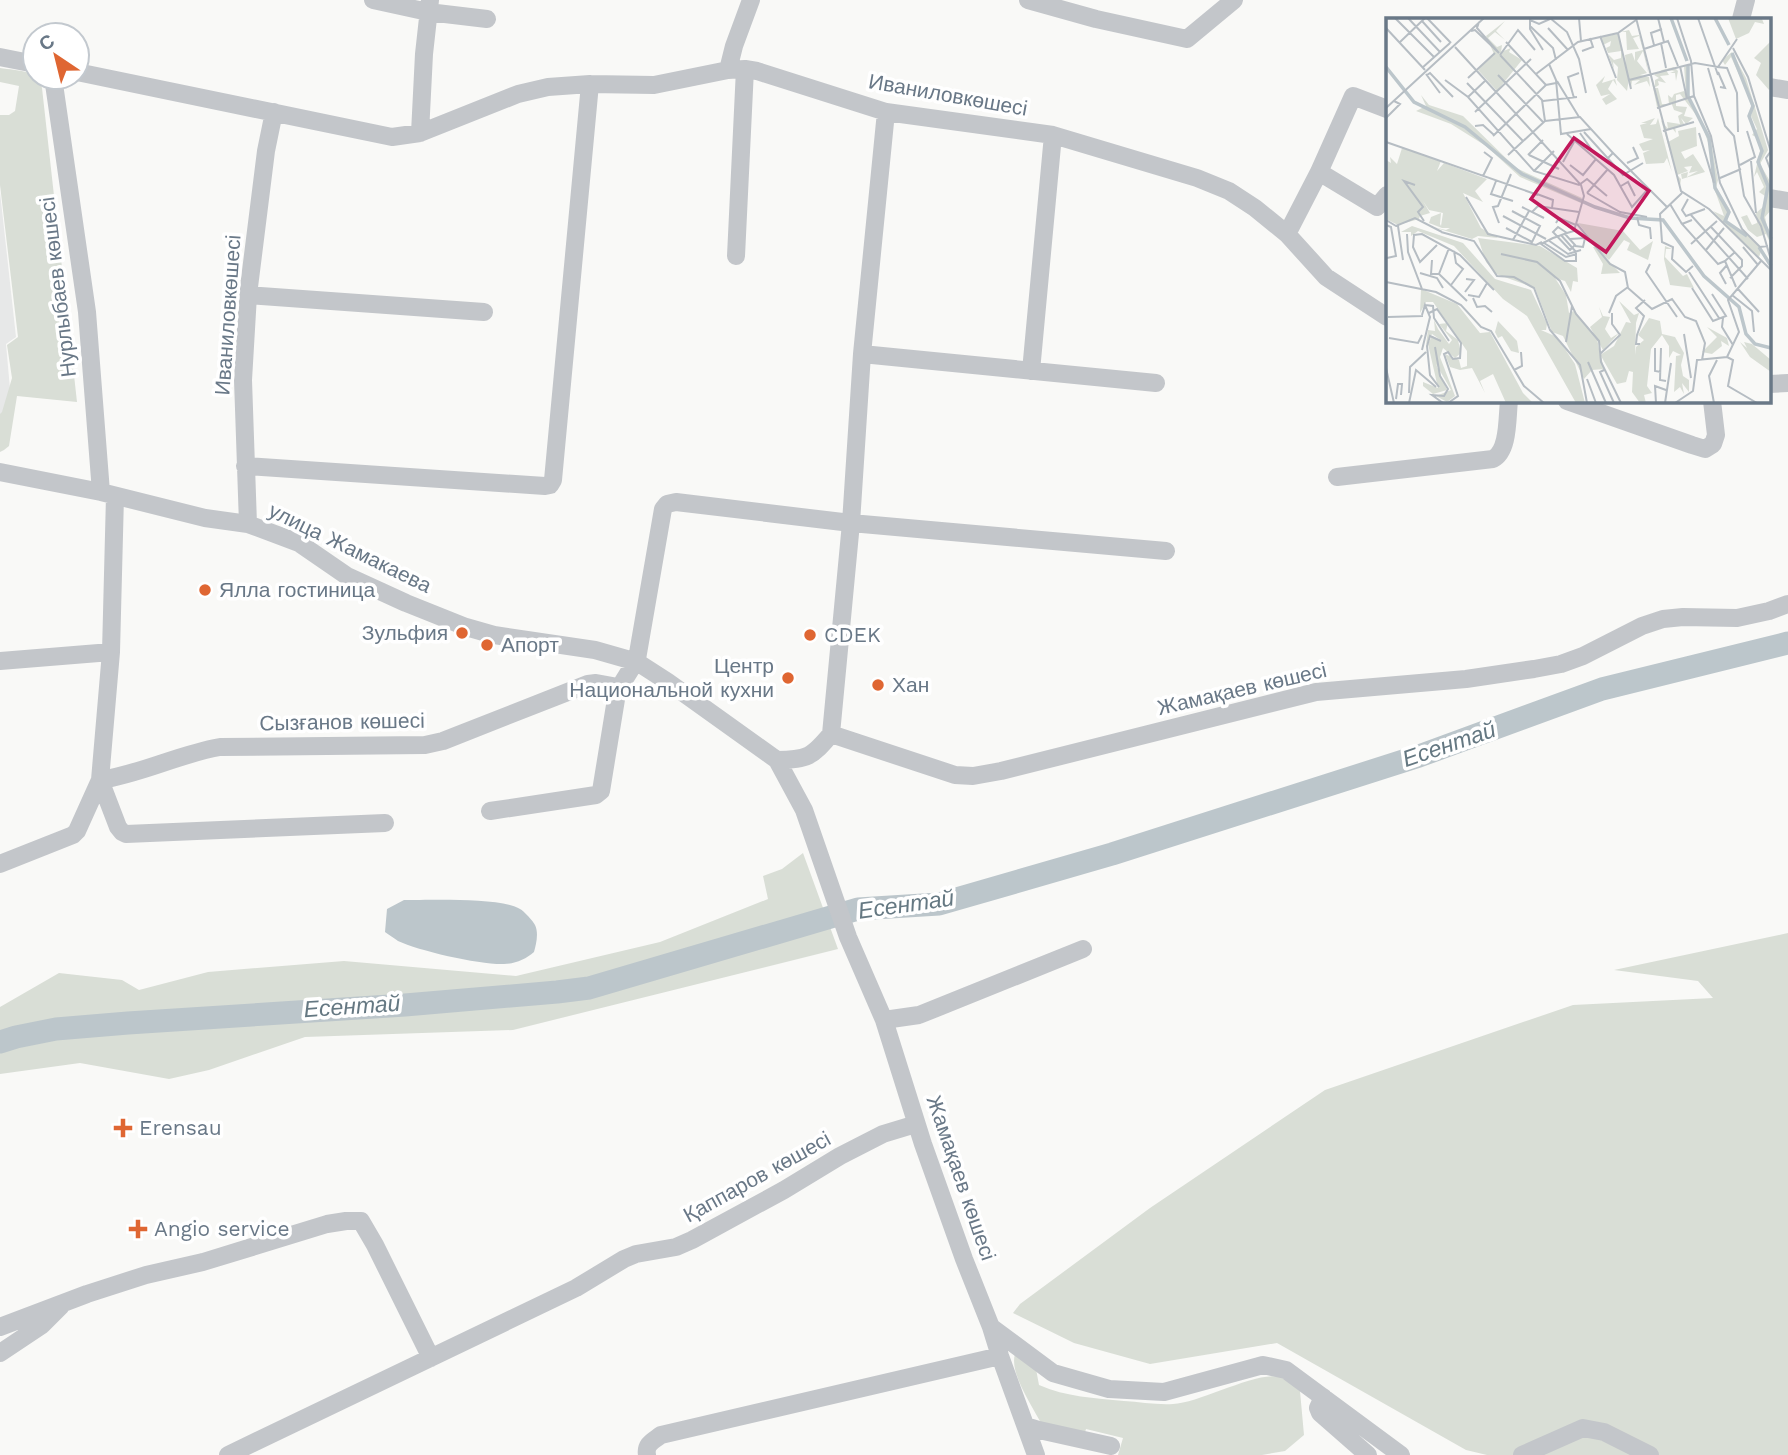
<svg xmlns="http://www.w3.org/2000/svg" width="1788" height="1455" font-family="'Work Sans',sans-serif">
  <rect width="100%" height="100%" fill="#f9f9f7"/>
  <path fill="#e7e8e8" d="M0,192L16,337L6,344L10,389L0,427Z"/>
  <path fill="#d9ded6" d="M0,68C18,71 37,69 42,88L77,402L17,396L9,446L4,450L0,452V414L2,412L12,378L7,345L18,337L0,185V115H9L15,111L19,86L0,82Z
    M803,853L838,949L513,1030L305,1037L209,1070L169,1079L80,1063L0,1074V1007L59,973L122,980L139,990L208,972L344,961L516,976L660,942L768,899L763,876L782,869Z
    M1788,933V1455H1487L1466,1450L1277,1343L1150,1364L1074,1343L1013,1313L1020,1304L1150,1208L1325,1090L1573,1005L1713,998L1698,981L1614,970Z
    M1015,1354L1036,1369L1039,1385C1066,1397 1095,1398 1124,1401C1140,1402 1157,1405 1173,1404C1201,1403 1261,1368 1283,1378C1289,1381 1295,1387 1300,1391L1304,1435L1285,1451L1262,1455H1118L1123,1438L1086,1429L1084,1436L1042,1425C1033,1407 1009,1373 1015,1354Z"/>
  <path fill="#bcc6cb" d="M404,900C429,900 501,897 520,909C524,911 533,921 535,925C539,933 536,945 534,952C526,959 515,964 504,964C481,965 419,951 398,941C394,938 389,935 385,932L387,909Z"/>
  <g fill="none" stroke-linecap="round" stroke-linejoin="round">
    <path stroke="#bcc6cb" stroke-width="23" d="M0,1042L16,1037L56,1029L128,1023L405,1005L557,992L589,988L858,909L939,904L1112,854L1419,756L1602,689L1788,643"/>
    <path stroke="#c3c6ca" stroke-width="18" d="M373,0L428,12L487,19
      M1028,0L1096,19L1187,39L1234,0
      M1741,19L1746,0
      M0,57L35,64
      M728,70L734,46L751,0
      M77,72L392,137L420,133L518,94L548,87L590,84L654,85L728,70L745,69L757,71L886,112L1053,135L1197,178L1229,191L1255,208L1287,234L1326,277L1387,317
      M53,77L87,312L101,492
      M1769,87L1788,90
      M420,133L424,54L430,0
      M1319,172L1377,207L1387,195
      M1769,198L1788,201
      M1287,234L1319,172L1353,96L1387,109
      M736,256L745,69
      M248,295L484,312
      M862,354L1156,383
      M1031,371L1053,135
      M1769,384L1788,383
      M1567,401L1692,445L1705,449L1713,444L1716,435L1712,401
      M245,466L545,486L550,485L553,480L590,84
      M0,472L101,492L205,518L248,524L299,543L347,576L406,603L466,627L494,635L595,650L637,662L668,682L777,760L804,810L848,937L884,1020L923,1144L964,1259L991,1327L1000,1356L1036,1455
      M1337,477L1493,459C1509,451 1507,417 1509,401
      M248,524L243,380L248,295L266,151L274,112
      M0,661L111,652
      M831,734L955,775L973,776L1001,771L1316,692L1466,679L1534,669L1561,664L1583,656L1642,626L1663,619L1683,617L1737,618L1769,611L1788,604
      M777,760C807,760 812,757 831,734L851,523L862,354L886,112
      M100,780C141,774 179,754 220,747L425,745L443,741L588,684L596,683L618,687L621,685L637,659L663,509L667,504L676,502L851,523L1166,551
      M100,780L118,827L122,832L126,834L385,823
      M490,811L596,795L601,791L618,687
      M0,864L73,835L77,831L100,780L111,652L115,496
      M884,1020L919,1015L1083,949
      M0,1327L87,1294L146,1275L203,1262L327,1224L346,1221H361L375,1245L431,1358
      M991,1327L1053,1373L1109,1389L1164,1392L1263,1365L1286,1370L1401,1455
      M0,1353L42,1325L61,1306
      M1323,1397L1318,1408L1320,1413L1368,1455
      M1026,1426L1039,1430L1111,1446
      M228,1455L576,1288L624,1259L636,1254L676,1247L692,1240L784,1190L840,1156L883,1134L916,1124
      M647,1455C645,1444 653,1441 661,1435L1000,1356
      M1522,1455L1583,1428L1604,1432L1650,1455"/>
  </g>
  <g fill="#df6632" stroke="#fff" stroke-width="2.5">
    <circle cx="205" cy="590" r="7"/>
    <circle cx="462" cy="633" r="7"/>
    <circle cx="810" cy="635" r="7"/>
    <circle cx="487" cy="645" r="7"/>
    <circle cx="788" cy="678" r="7"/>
    <circle cx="878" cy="685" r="7"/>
    <path d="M119.5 1117.5h7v7h7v7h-7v7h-7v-7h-7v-7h7z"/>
    <path d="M134.5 1218.5h7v7h7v7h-7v7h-7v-7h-7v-7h7z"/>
  </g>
  <g text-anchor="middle" stroke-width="7" stroke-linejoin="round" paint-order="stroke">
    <g font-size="21" fill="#697887" stroke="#fff">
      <text transform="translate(948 95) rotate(10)" y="7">Иваниловкөшесі</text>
      <text transform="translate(58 287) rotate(-97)" y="7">Нурлыбаев көшесі</text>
      <text transform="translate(228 315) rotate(-86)" y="7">Иваниловкөшесі</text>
      <text transform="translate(350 548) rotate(26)" y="7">улица Жамакаева</text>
      <text transform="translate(1242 689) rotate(-13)" y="7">Жамақаев көшесі</text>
      <text transform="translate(342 722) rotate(-1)" y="7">Сызғанов көшесі</text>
      <text transform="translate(757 1177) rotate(-29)" y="7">Қаппаров көшесі</text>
      <text transform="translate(961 1178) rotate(71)" y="7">Жамақаев көшесі</text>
    </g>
    <g font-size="21" fill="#697887" stroke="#fff" text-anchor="start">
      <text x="219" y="597">Ялла гостиница</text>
      <text x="448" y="640" text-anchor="end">Зульфия</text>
      <text x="824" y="642">CDEK</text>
      <text x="501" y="652">Апорт</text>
      <text x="774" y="673" text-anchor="end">Центр<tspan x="774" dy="24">Национальной кухни</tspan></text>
      <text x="892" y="692">Хан</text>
      <text x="139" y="1135">Erensau</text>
      <text x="154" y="1236">Angio service</text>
    </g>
    <g font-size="23" font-style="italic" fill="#657882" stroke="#fff">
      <text transform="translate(1449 744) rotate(-19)" y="8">Есентай</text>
      <text transform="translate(906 904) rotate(-8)" y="8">Есентай</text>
      <text transform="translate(352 1006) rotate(-4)" y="8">Есентай</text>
    </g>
  </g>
  <g transform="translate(1386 18)">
    <rect width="385" height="385" fill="#f9f9f7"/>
    <path d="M342,0H381V1H376L378,6L369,4L363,15L350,21ZM119,3L110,13L119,22L109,14L102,20L111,29L116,27L115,34L125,30L123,34L136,42L111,73L92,52L108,36L100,18ZM243,12L246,18L253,17L258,31L263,58L257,33L251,43L261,55L254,57L263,59L264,69L261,63L248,67L254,62L246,63L245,70L243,61L241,73L231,62L232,49L227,44L228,51L222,36L228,42L235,40V33L222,35L220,30L224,28L225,23L217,27L214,19L232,16L240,48L239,37L246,35L249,43V34L257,32L253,18L247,20L253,31L241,32L240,14H235ZM385,23V70L383,72L370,57L375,45L368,40ZM346,34L360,60L382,132L374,146L385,165V192L379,199L385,227L380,216L371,219L362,212L355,199L361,197L366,207L371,205L370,195L378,188L379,178L373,174L378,169L371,154L368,159L374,133L372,120L366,117L371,111L365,98L367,87L345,39L339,47L336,42ZM302,47L303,80L324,118L332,162L330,169L344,192L341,204L367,221L376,231L373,239L357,225L327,193L338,198L328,170L323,127L314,102L294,76L290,77V88L301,89L298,98L307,100L300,106L295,100L298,106L289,109L290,115L286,110L279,113L282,124L293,118L292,113L310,109L311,128L295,134L299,141L307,136L319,154L296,161L295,156L302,154L301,159L312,153L303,155L306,148L298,149L302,153L291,157L295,161L294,168L275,102L282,111L281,104L294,106L292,98L297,95L288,92L285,84V86L271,89L265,60L269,69V62L273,60L268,57L276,52L288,49L292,53L290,63L289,55H284L289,53L280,52L283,57L274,58L280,65L272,63L273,67L268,70H272L276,86H283L282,77L286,80L288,76L298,73L300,76L298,48ZM219,58L216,65L229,61L231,68L227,62L222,71L231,81L220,87L216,81L224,76L215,78L210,67ZM35,77L43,87L77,98L130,150L196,180L195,185L134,159L100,128L65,106L30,93L40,88ZM269,100L264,107L270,106L272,100L286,154L281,140L278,145L260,146L257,135L264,132L257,133L253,126L267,121L258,120L254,107L261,105H255ZM16,130L55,143L51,153L58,145L101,161L89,173L97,184L77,175L95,210L112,220L92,218L86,221L47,209L60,212L64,210H56L43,205L45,199L55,195L54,206L55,208L57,195L43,192L37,183L44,195L34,198L37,188L33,201L12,207L0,201V142L5,145L4,139L11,146ZM192,205L237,213L254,232L267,223L262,242L241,232L244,225L238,222L223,242L212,232L234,255L215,256L217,246L207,229H211ZM26,208L77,225L109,261L145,272L161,306L160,312H155L171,319L189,346L199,385H190L141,298L117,281L68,228L32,213L25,218V214H15ZM92,220L154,228L191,250L192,264L187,263L185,274L179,263L169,260L180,277L183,295L188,293L211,320L214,337L228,328L240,304L245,305L233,283L248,297L253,295L250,305L249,337L250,329L258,322L252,317L263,300L274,303L276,316L289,319L298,335L295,347L297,358L303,362V374L296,365L298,376L294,369L288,374L290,338L295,337L287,333L283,340V328L276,317L265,331L261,368L266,375L258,377L260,385H254L246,374L247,354L243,353L240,364L231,366L215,338L218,351L206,352L198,361L177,318L166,314L149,270L110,256L100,244ZM279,228L286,231H280L279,239L297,258L301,256L308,270L284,267L278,241ZM35,271L71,286L94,315L104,314L137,375L147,385H120L107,356L94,363L99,375L86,350L74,352L64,349L59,336L73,342L75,350L81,348V333L47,284H40L34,295ZM213,289L217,298L224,299L219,311L225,320L233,315L217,332L204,309L216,299ZM48,302L52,311L63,326L66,322L53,306L62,305L60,313L72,322L75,335L69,340L57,330L54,339L69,378L61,384L50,378L65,372L50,346L61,372L47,376L37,368V364L52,370L42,326L46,318L56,323L46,316L40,327L42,312L49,313ZM112,303L131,323L133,335L125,333L116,318L112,320L109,314ZM321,309L341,320L343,328L335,323L336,328L326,336L316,334L331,319ZM354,324L361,330L358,324L366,326L385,342V354L364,339Z" fill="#d9ded6"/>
    <path fill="none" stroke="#bcc6cb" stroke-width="3.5" d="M285,0L301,43M329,0L343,27M346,35L367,88L363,98L376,133L372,144L382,168L376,200L385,221M302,47V78L323,120L329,170L343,194L339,203L361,218M0,49L28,84L79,109L136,156L209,189L244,200L277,202L318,258L353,289L360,316L369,326L385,330M373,229L385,248"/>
    <path fill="none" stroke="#b6bdc3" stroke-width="2" d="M9,0L48,39M22,0L54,34M41,0L65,25M164,0L181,14L193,41L200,75M193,0L195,23M250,0L295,173L323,191L385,252M272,0L278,24M291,0L305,43L308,78L325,118L334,165L356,211L374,229L382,228M312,0L332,57M36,3L55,24M144,8L167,30L170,42M0,10L39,52M162,10L182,32M85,13L89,12L113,35L91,10L93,4M232,15L245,71M214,18L230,60M120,24L160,67M13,25L39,0M275,25L280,50M268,27L265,15L276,11M69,29L195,167L198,178L188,213L181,215L170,219L167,220L155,226L179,243H190V234L175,217M347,30L362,59L385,134M258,31L282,23L292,48M157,32L144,11V2L153,6L164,1M196,33L207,29L204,20M114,37L156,82L159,103M114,37L132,12L149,32M163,46L170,62L175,116L205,111M294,48L301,81M331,49L341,50L351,75L352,114M36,50L64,25M322,50L339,108L348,118L358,178L375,208L385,242M332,54L339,70L334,69M40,56L54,75M150,56L192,24L232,15L250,2M41,57L44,55L67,79M112,57L157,104M82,60L109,35M59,62L82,79L148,153L193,167L201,161L221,178M243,62L309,45L332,49L351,21M171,63L193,99M81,65L137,123M82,79L100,62M188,80L182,59L193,55M157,83L191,79M0,90L98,0M271,90L308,78M89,94L145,41M0,100L14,86L8,83M89,108L97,107L108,117M277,113L308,104M198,114L237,157L257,145M194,115L208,135M313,115L328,165M181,116L228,157L246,189L263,170M107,118L160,67L170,65M0,124L152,177M385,133L380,140L385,153M227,135L281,189M122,137L159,103L194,99L227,135L222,140M142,137L157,122M143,137L173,151M365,143L370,195M177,144L188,124M241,145L252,140L247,129M184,147L197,157L210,141M354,147L369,139L361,113M148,153L168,133M97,158L106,140L98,134M334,160L355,151M110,163L105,176L127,183M29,167L18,163L37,189L32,194L38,203M235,168L242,164L249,178M201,175L234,194L261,199M201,175L222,151M296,175L274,196L276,224L287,229L286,241L300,254L307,248M151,176L167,182L166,190M80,179L102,216L150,227L156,224M302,181L296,192L300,198L319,191M284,186L296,206M136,189L158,200M126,193L154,208L145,226M146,194L152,188L193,194M305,197L362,261M117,198L160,221M251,199L253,207L264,210L265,221M0,202L10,208L29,200L56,214M306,202L296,206L332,246L339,243M113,205L107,189L112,188L125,156M170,205L173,200L190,207M191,206L224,246L239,254L242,270L266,291L286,281L299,299L310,303L319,325L316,342M0,207L5,209L10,238L1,240M12,208L17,242M325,209L356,242V248L344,260M120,210L146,224M55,214L88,223L111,258L128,259L148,270L164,312L194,347L201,385M21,216L22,234L36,271M179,216L189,227L184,232L167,214L172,209L181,215M184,221L199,220L197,229L189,228M127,222L143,193M162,222L182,236L195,232M158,225L180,239L191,236M305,226L331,203M51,227L34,244L27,229L28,217L36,216L74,237L108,272M357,229L372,247M63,230L53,256L81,283M320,232L338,210M349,234L339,243L350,269M115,236L151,244L174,263L190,296L213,323L215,344L235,385M46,242L45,256H53M264,246L260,254L291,299M303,254L333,300M34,255L51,260L57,270M0,264L50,274L75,287L95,309L105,313L138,368L158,385M340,266L334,255L341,247M65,267L77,251L70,245L68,233M306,270L327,303L340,298L326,276M352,271L373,294M79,274L88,262L80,261M82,277L93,279L101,265M346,277L366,293L368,314M87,280L91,289L99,288L106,294M39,287L47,288L48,300L63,323M0,292V350L8,385M43,295L51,291L75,325L74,340L67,341L62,334L58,336L72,378L62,385M223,295L230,278L242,269M2,299L37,298M337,300L336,309L347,327M298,316L305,360M3,320L32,325L36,317M180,324L186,288M254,326H250L251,317L258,298L250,290L259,282M49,329L54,358L62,371L58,378L46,377L57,385M269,330V353L275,354M275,330L274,362L280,363M36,332L44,299L39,287L36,297M214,336L234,317L226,306V295M341,339L347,342L342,368L371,385M202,344L220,385M128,352L136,348L135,334M218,352L214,354L228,385M201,361L210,385M53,369L44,357L41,328L44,318L55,323M23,375L24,349L40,334M10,381L12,366H16L15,377M23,385L30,352L50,369M270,385L269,368L280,372M279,385L285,345M289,385L307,373L311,342L341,339L353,314L342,282L375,243M328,385L323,358L331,342"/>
    <path fill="#c2185b" fill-opacity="0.15" stroke="#c2185b" stroke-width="3.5" d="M188,120L263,173L220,234L145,181Z"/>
    <rect width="385" height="385" fill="none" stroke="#697887" stroke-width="3.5"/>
  </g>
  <g transform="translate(56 56) rotate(325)"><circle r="33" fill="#ffffff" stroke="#c3c9cf" stroke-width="2"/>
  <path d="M0-5L12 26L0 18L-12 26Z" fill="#df6632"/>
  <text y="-10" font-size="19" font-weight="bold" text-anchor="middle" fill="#697887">С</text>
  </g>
</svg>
